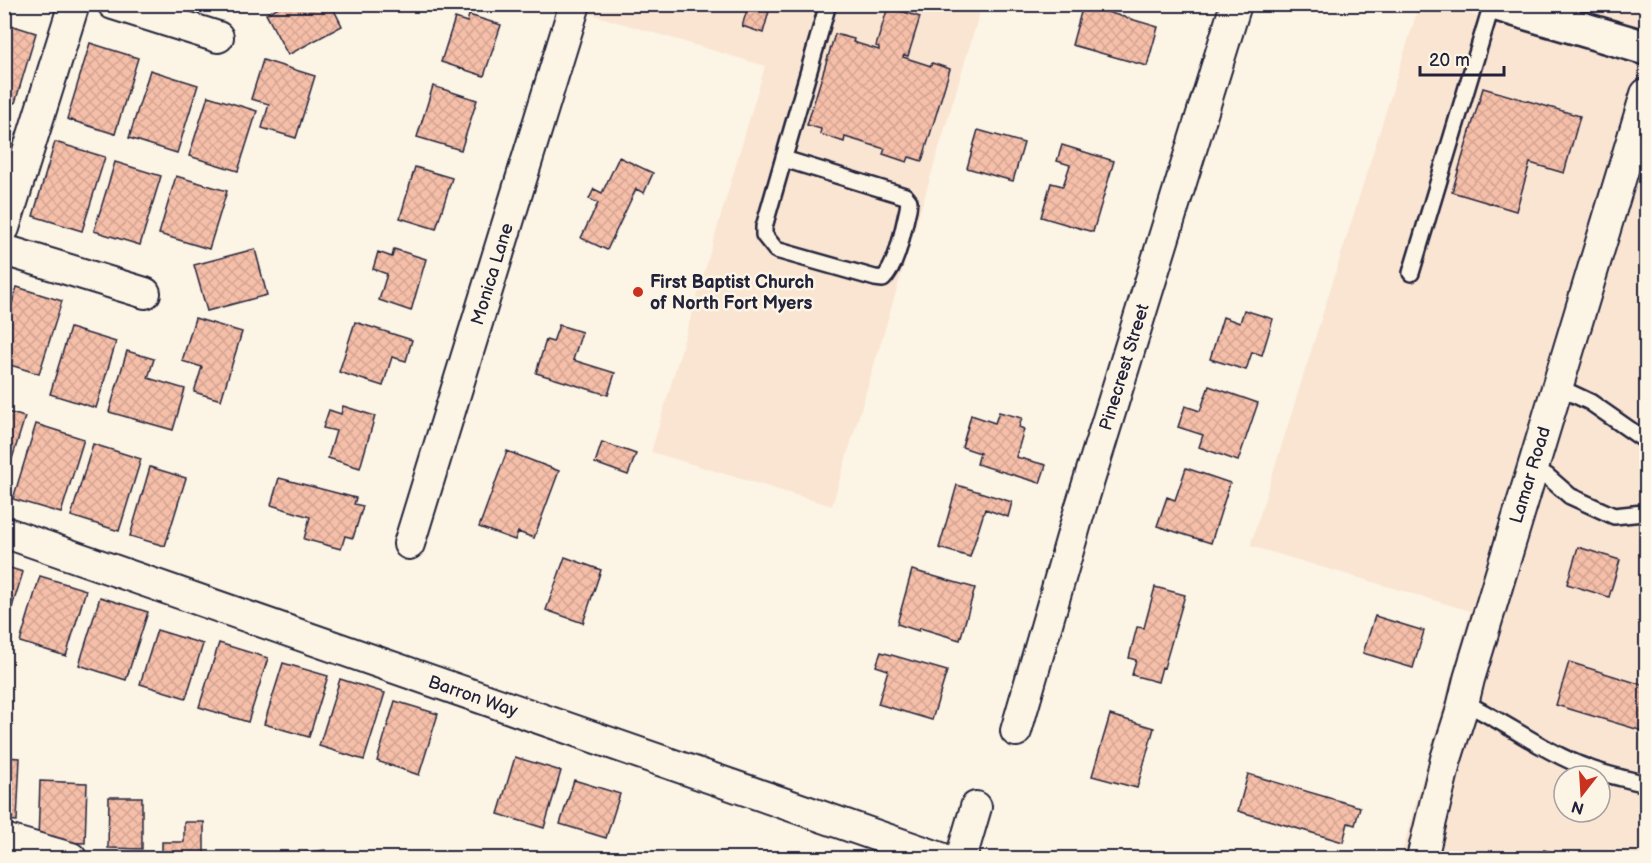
<svg xmlns="http://www.w3.org/2000/svg" width="1651" height="863" font-family="'Balsamiq Sans',sans-serif">
  <defs>
    <pattern id="building-cross-hatch" width="8" height="8" patternUnits="userSpaceOnUse" patternTransform="scale(1.5)"><rect width="8" height="8" fill="#f6bfa9"/><path d="M0 0l8 8M0 8l8-8" fill="none" stroke="#d3a492"/></pattern>
  </defs>
  <rect width="100%" height="100%" fill="#fcf5e5"/>
  <filter id="ink" filterUnits="userSpaceOnUse"><feTurbulence type="fractalNoise" baseFrequency=".0167" numOctaves="2"/><feDisplacementMap in="SourceGraphic" scale="12" xChannelSelector="R" yChannelSelector="G"/><feConvolveMatrix kernelMatrix="1 2 1 2 8 2 1 2 1" color-interpolation-filters="sRGB"/></filter>
  <g filter="url(#ink)">
    <path fill="#fae5d3" fill-rule="evenodd" d="M560,5H982L832,506L651,452L765,66Z
      M1419,5H1440L1646,65V858H1400L1470,611L1250,546ZM1564,776H1600V812H1564Z
      M1555,5H1646V31Z"/>
    <path fill="url(#building-cross-hatch)" stroke="#22223b" stroke-width="1.5" d="M284,4H331L342,26L288,55L266,14Z
      M749,4H771L763,33L742,26Z
      M1083,5L1158,27L1147,66L1072,45Z
      M888,7L920,17L908,56L904,55L903,57L931,66L932,63L950,69L922,161L909,157L907,162L883,154L885,149L845,137L844,142L820,134L821,129L807,125L835,34L854,39L853,42L879,50V47L876,46Z
      M469,15L501,25L484,76L441,62L455,18L467,22Z
      M4,23L36,33L15,103L4,100Z
      M90,43L138,58L115,134L67,119Z
      M263,60L315,76L296,138L262,128L269,104L251,99Z
      M150,70L198,85L177,153L129,138Z
      M433,86L477,100L461,150L417,137Z
      M1483,88L1580,116L1564,173L1530,163L1516,211L1452,192Z
      M208,96L257,111L238,171L189,156Z
      M978,130L1024,143L1013,181L967,168Z
      M55,142L105,157L82,231L33,216Z
      M1062,145L1114,161L1093,232L1041,217L1051,183L1063,186L1070,165L1057,161Z
      M619,157L653,173L644,193L636,189L607,250L581,238L598,203L589,199L594,189L602,193Z
      M115,162L161,176L140,245L94,231Z
      M415,167L452,178L436,229L400,218Z
      M176,176L227,191L209,249L159,234Z
      M255,249L267,295L207,311L194,265Z
      M394,249L426,259L411,311L379,300L387,274L373,269L378,252L392,257Z
      M17,287L62,301L39,374L4,363V328Z
      M1244,310L1273,319L1262,355L1252,352L1246,370L1210,359L1223,317L1240,323Z
      M195,318L242,332L221,400L194,392L202,367L182,361Z
      M355,322L412,340L406,361L392,357L383,386L339,372Z
      M559,325L582,332L573,360L615,373L608,395L536,373L546,340L553,342Z
      M70,328L116,342L96,408L50,394Z
      M127,351L154,359L148,378L185,389L173,430L109,412Z
      M1209,386L1258,403L1238,461L1199,447L1203,435L1178,427L1185,406L1200,411Z
      M343,406L375,416L360,468L328,458L336,431L323,428L329,410L341,414Z
      M4,411L25,417L4,485Z
      M999,412L1022,418L1019,427L1024,429L1016,457L1046,465L1040,483L977,464L980,453L962,447L971,415L995,423Z
      M36,424L84,439L61,513L13,499Z
      M602,442L636,454L628,475L595,463Z
      M93,444L141,459L119,531L71,516Z
      M507,451L559,471L534,538L518,532L515,540L479,527Z
      M150,467L186,478L165,546L130,536Z
      M1186,468L1230,483L1211,543L1157,526L1167,497L1175,500Z
      M279,478L356,498L354,504L363,506L353,538L345,536L341,549L304,539L310,517L271,505Z
      M957,485L1012,502L1008,517L985,509L970,557L939,548Z
      M1578,547L1620,560L1609,597L1567,584Z
      M565,557L601,570L583,623L546,610Z
      M4,566L23,572L4,633Z
      M912,570L975,588L960,640L920,628L919,631L897,624Z
      M40,576L86,590L66,656L20,642Z
      M1155,587L1185,595L1164,668L1162,667L1158,682L1132,675L1136,660L1129,658L1137,627L1144,628Z
      M100,597L148,612L126,680L79,665Z
      M1375,616L1424,631L1413,668L1363,653Z
      M157,630L203,644L186,698L140,684Z
      M219,643L268,658L248,722L199,707Z
      M881,652L947,671L932,720L878,704L888,670L876,666Z
      M1569,662L1646,686V732L1556,705Z
      M283,663L328,676L309,737L264,724Z
      M340,679L385,693L364,760L319,746Z
      M395,701L438,714L419,775L377,761Z
      M1110,715L1154,728L1137,788L1092,776Z
      M4,757L20,758L17,821L4,820Z
      M515,757L561,771L544,828L498,814Z
      M1248,774L1360,807L1355,825L1348,823L1343,842L1238,811Z
      M574,780L620,794L606,838L560,824Z
      M40,781L87,783L85,843L38,841Z
      M109,797H142V849L108,848Z
      M184,822H204V858H162V842H184Z
      M325,850L326,858H294L293,854Z
      M1544,850L1564,856V858H1535L1537,852L1542,853Z"/>
    <g fill="none" stroke-linecap="round" stroke-linejoin="round">
      <defs>
        <path id="lane" d="M784,159L905,196L909,201L908,209C903,229 898,264 883,279L875,278L776,250L764,235V227L828,4
          M1411,273L1492,4
          M1556,386L1590,402L1646,441
          M1532,467L1547,476L1570,496L1614,516L1643,513L1646,510
          M1463,702C1506,722 1544,752 1588,768C1606,775 1627,779 1646,784"/>
        <path id="street" d="M113,4L218,37
          M4,228L74,4
          M4,250L145,293
          M4,532L941,858
          M409,544L575,4
          M1016,731L1078,516L1236,4
          M4,839L71,858
          M961,858L976,807
          M1422,858L1446,759L1461,712L1469,679L1646,94"/>
        <path id="secondary" d="M1497,4L1646,48"/>
      </defs>
      <use href="#lane" stroke="#22223b" stroke-width="20"/>
      <use href="#street" stroke="#22223b" stroke-width="34"/>
      <use href="#secondary" stroke="#22223b" stroke-width="38"/>
      <use href="#lane" stroke="#fcf5e5" stroke-width="15"/>
      <use href="#street" stroke="#fcf5e5" stroke-width="30"/>
      <use href="#secondary" stroke="#fcf5e5" stroke-width="33"/>
    </g>
  </g>
  <circle fill="#c8321e" stroke="#fcf5e5" stroke-width="2" cx="638" cy="292" r="6"/>
  <g text-anchor="middle" stroke-width="5" stroke-linejoin="round" paint-order="stroke">
    <g font-size="18" fill="#22223b" stroke="#fcf5e5">
      <text transform="translate(492 274) rotate(-73)" y="6">Monica Lane</text>
      <text transform="translate(1124 367) rotate(-73)" y="6">Pinecrest Street</text>
      <text transform="translate(1530 475) rotate(-73)" y="6">Lamar Road</text>
      <text transform="translate(473 696) rotate(19)" y="6">Barron Way</text>
    </g>
    <g font-size="18" font-weight="bold" fill="#22223b" stroke="#fcf5e5" text-anchor="start">
      <text x="650" y="288">First Baptist Church<tspan x="650" dy="21">of North Fort Myers</tspan></text>
    </g>
  </g>
  <rect width="1651" height="863" fill="none" stroke="#fcf5e5" stroke-width="24"/>
  <rect x="12" y="12" width="1627" height="839" fill="none" stroke="#22223b" stroke-width="2" filter="url(#ink)"/>
  <g transform="translate(1582 794) rotate(197)"><circle r="28" fill="#fcf5e5" stroke="#a5a1a1" stroke-width="1.5"/>
  <path d="M0-4.5L10 22L0 15L-10 22Z" fill="#c8321e"/>
  <text y="-9" font-size="16" font-weight="bold" text-anchor="middle" fill="#22223b">N</text>
  </g>
  <path d="M1420 66v9h84v-9" fill="none" stroke="#22223b" stroke-width="3"/>
  <text x="1429" y="66" font-size="18" fill="#22223b" stroke="#fcf5e5" stroke-width="4.5" paint-order="stroke">20 m</text>
</svg>
